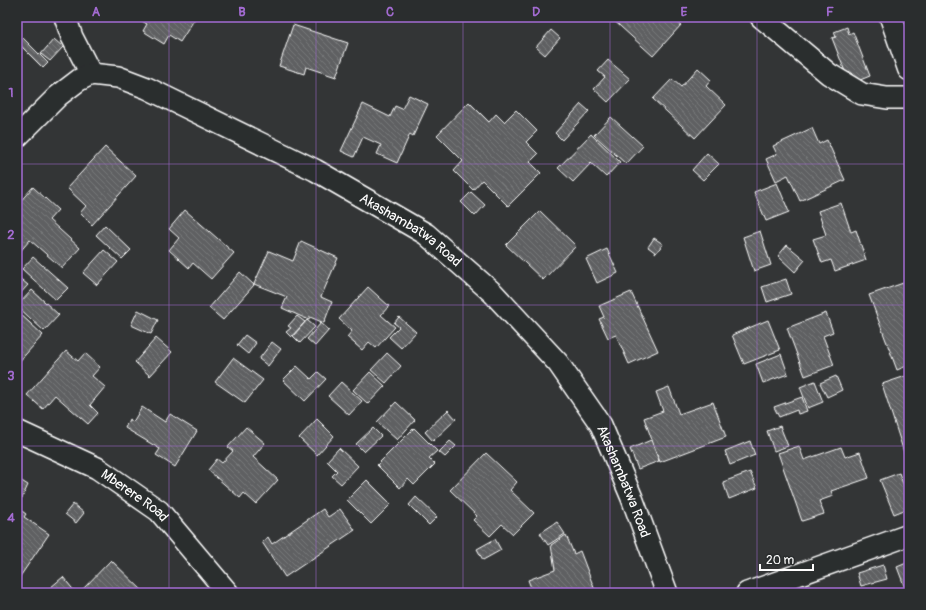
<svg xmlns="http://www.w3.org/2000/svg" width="926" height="610" font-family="Pangolin,sans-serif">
  <defs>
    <pattern id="building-back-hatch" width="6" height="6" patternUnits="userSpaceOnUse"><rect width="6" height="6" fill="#5f6162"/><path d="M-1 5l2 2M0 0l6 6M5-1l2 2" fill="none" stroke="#77797a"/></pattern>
  </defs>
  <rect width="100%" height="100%" fill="#333536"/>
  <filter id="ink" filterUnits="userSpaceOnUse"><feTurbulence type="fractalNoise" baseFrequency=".025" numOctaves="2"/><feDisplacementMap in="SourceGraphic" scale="8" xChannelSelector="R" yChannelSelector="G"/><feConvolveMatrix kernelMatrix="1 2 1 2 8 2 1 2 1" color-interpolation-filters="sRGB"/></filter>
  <g filter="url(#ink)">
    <path fill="url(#building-back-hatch)" stroke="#fff" d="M135,17H196L180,42L169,35L164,44L143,31L147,24Z
      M610,17H672L681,25L653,56Z
      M293,25L348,43L336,77L306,67L304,74L279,66Z
      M847,27L849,34L853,32L870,76L855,82L851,72L846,74L832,38L836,37L834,32Z
      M551,30L560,38L545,55L536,47Z
      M23,38L48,63L43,68L18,43Z
      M54,39L63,47L50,61L41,54Z
      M17,46L21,50L17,54Z
      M608,60L630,79L608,102L594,89L605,77L598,71Z
      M698,68L711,80L706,86L726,105L695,138L653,99L672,79L681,87Z
      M409,95L428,104L413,136L410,134L397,163L377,154L381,145L363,137L354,157L341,151L363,104L390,117L395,106L402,109Z
      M469,102L489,122L496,114L504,122L516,110L537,131L526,142L538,154L530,162L541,173L508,206L482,180L473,190L454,171L463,161L437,135Z
      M581,104L589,111L562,140L555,133Z
      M611,117L643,146L626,164L594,135Z
      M812,128L819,144L827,140L845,180L800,201L788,175L776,181L766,159L777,154L773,146Z
      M591,134L620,162L606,177L591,163L573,182L558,168Z
      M105,147L136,176L92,225L80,213L86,206L67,188Z
      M707,153L719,164L703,180L692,170Z
      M777,183L789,212L766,221L754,192Z
      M33,187L58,210L49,220L80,248L62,268L30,240L17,255V205Z
      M471,192L485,205L475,216L461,202Z
      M841,203L851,232L856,230L866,260L835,271L831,260L822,263L813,239L826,235L818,211Z
      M185,210L234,253L211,279L193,263L189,268L169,250L179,238L169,229Z
      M540,211L576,246L543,280L506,245Z
      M105,225L131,250L122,259L96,235Z
      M760,231L771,265L754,271L743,237Z
      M654,238L663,244L656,253L648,247Z
      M301,241L338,258L321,297L332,302L324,323L310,317L309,320L282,308L287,297L254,284L269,251L293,261Z
      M787,245L805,260L795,272L778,256Z
      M607,249L618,273L597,283L586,259Z
      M104,250L118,262L97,285L83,273Z
      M33,257L68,288L56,300L22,269Z
      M240,272L254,285L223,320L209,308Z
      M17,276L28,285L17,297Z
      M786,279L791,294L767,302L762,287Z
      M909,281V365L897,370L869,295Z
      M368,287L389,306L381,315L395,327L376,348L369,342L362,350L347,337L352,331L339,319Z
      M32,290L59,315L44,331L17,306Z
      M631,292L658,351L629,364L616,335L608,338L599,319L604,317L599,306Z
      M138,310L158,320L151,334L131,325Z
      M17,311L43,335L17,364Z
      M826,313L833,332L823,336L834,365L805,376L787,328Z
      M297,316L305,322L291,337L286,332L291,328L288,326Z
      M399,317L416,332L401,348L389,337L399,327L394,323Z
      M307,320L315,327L300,343L293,336Z
      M768,320L780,350L744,364L732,335Z
      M321,323L329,330L315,346L307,339Z
      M245,335L256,343L248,354L237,345Z
      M156,338L172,352L150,376L135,362Z
      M272,342L281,349L268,366L259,359Z
      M66,351L78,361L85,353L100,367L92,376L105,387L90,405L98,413L88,424L55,395L43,409L27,395Z
      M387,353L401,366L386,383L371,370Z
      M781,354L788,374L763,383L756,364Z
      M233,358L263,380L245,403L215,382Z
      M297,366L311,379L318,372L326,379L305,401L283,380Z
      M370,372L385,386L368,404L353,390Z
      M909,375V468L882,384Z
      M836,376L842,390L827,397L820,383Z
      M815,381L823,402L808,408L800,387Z
      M341,382L362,401L349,415L328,396Z
      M669,387L679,414L713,402L726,437L660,462L644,418L663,411L656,392Z
      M802,397L807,411L798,414L797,410L779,417L774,407Z
      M396,402L415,420L397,440L377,422Z
      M142,407L165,422L170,414L197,431L175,467L156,455L160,449L125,428L129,419L133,422Z
      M448,410L456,419L433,441L425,432Z
      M317,419L334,436L317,455L299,438Z
      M780,426L788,446L774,451L767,431Z
      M246,427L265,443L253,457L278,480L256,504L244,493L240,498L208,470L217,459L222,463L233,451L228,447Z
      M373,428L381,436L364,452L356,444Z
      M414,428L437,451L429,458L435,464L414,485L408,479L400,488L377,465Z
      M651,440L659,461L638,469L630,449Z
      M450,441L456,446L445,457L439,452Z
      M750,441L755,455L730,465L725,451Z
      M799,446L804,460L841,447L845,457L860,452L869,478L831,491L833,496L819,501L824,514L802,521L778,453Z
      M339,448L358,466L341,484L332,476L337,471L327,461Z
      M486,453L517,482L510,490L534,513L513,534L502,524L490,536L473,520L477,516L450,490Z
      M750,472L757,488L729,499L723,482Z
      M899,473L909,499V508L894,514L880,480Z
      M20,480L28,485L22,498L17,495V485Z
      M367,480L391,504L371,524L347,500Z
      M416,497L437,517L429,525L409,505Z
      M73,504L84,513L76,523L65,514Z
      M19,509L26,514L24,517L49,534L19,578L17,577V512Z
      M323,509L328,517L340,509L355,530L285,577L262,542L268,537L272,544Z
      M557,522L565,534L548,545L540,533Z
      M566,535L574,554L580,551L596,593H533L528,580L555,570L551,545Z
      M495,539L501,550L483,560L477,549Z
      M111,560L145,593H88L83,589Z
      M909,562V587L905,588L897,567Z
      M883,565L887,579L861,586L857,573Z
      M63,577L76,593H44Z
      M853,589L854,593H839Z"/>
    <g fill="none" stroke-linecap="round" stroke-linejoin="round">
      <defs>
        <g id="minor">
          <path d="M65,17L72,37L91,74"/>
          <path d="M761,17L829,74L862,94L887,98H909"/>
          <path id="s1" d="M17,137L58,96L79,80L91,74L118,77L147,88L315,170L426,234L493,293L558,363L601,425L632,498L667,593"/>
          <path id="s2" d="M17,431L97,468L159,511L228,593"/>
          <path d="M747,593L909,535"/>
        </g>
        <path id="major" d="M891,17L909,69"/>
      </defs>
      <use href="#minor" stroke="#fff" stroke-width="24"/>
      <use href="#major" stroke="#fff" stroke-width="25"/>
      <use href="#minor" stroke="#2a2d2e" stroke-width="21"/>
      <use href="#major" stroke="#2a2d2e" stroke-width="22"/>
    </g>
  </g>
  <path fill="none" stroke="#a36bd2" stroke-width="1" stroke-opacity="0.55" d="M169,17V593M316,17V593M463,17V593M610,17V593M757,17V593M17,164H909M17,305H909M17,446H909"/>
  <g text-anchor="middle" stroke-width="3.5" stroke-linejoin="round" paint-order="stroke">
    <g font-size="14" fill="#fff" stroke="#2a2d2e">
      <text dy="5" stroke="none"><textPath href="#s1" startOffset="456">Akashambatwa Road</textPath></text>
      <text dy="5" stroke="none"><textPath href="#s1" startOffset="792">Akashambatwa Road</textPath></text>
      <text dy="5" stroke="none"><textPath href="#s2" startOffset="135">Mberere Road</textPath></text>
    </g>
  </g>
  <rect width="926" height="610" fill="none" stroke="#2a2d2e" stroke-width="44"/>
  <path d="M760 564v6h53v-6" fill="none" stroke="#ffffff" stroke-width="2"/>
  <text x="766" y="564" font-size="12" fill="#ffffff" stroke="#2a2d2e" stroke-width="3" paint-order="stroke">20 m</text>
  <rect x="22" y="22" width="882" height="566" fill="none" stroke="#a36bd2" stroke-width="1.5"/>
  <g font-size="13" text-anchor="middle" font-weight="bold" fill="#a36bd2">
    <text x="96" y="16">A</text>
    <text x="242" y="16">B</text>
    <text x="390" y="16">C</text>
    <text x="536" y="16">D</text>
    <text x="684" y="16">E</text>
    <text x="830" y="16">F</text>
    <text x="11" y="97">1</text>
    <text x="11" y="239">2</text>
    <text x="11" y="380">3</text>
    <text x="11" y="522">4</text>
  </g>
</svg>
